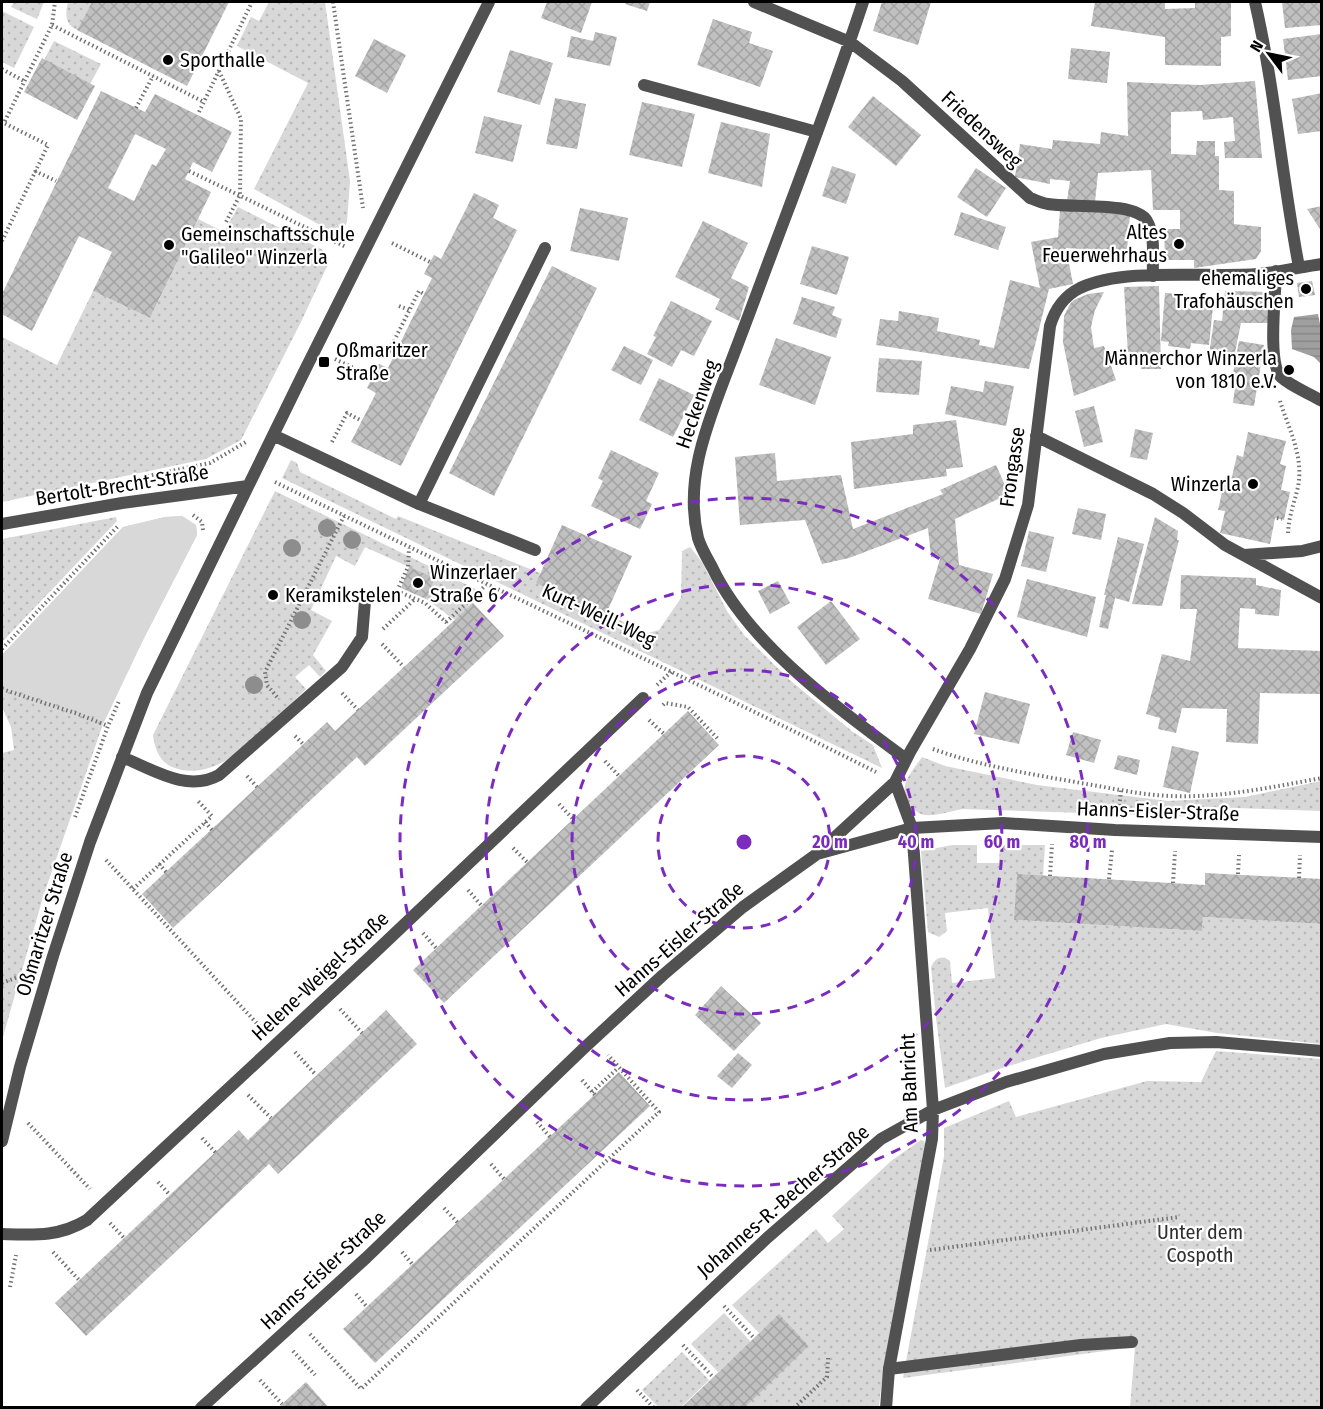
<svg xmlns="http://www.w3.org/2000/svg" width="1323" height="1409" font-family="'Fira Sans Condensed',sans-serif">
  <defs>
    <pattern id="grass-dots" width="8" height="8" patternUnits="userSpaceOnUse" patternTransform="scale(1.5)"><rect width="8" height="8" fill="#d8d8d8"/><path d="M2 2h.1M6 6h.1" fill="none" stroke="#b8b8b8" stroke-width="1.8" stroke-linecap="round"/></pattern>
    <pattern id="water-rules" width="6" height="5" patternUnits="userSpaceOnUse" patternTransform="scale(1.5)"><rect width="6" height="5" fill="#9f9f9f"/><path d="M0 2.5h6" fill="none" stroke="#878787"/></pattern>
    <pattern id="building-cross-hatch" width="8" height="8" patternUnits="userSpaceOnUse" patternTransform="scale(1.5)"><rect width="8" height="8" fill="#c0c0c0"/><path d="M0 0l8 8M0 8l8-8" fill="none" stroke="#a3a3a3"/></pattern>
  </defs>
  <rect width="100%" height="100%" fill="#fff"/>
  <path fill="url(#grass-dots)" d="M14,2H44L37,19L11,7Z
    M68,2H92L77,30C65,24 65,15 68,2Z
    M269,2H325L350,181L347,222C343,230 337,232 329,230L254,189L308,83L237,46L251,17L259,21Z
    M2,11L34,27L14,68L2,62Z
    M54,41L101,64L90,84L44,60Z
    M238,207L323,250L326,253L329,262L301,322L241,440L206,459L2,502V337L57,365L93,291L150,318L198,219L224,232Z
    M291,460L297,463L300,472L396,519L398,516L540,573L537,583L648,633L659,630L681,598L682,551L690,547L702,562L727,611L744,635L792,682L853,732L873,745L882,768L282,478Z
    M275,491L484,593L455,620L426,599L409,567L365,547L355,566L336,556L311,610L332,621L313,655L326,671L320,677L309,665L295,677L306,689C275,719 226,782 178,769C161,765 155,751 153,735Z
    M182,516L196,525L197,535L142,642L103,724L43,897L2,1040V753L14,750L11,727L2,707V655L123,527L165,517Z
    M116,517L117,521L2,642V539Z
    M922,757L945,766L1037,785L1168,801L1245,797L1321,781L1322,811L1206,807L1204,817L963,809C951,811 936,816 925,815C918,814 913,809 909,804C897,785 912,772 922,757Z
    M952,845H977V863H999L1000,845H1045L1043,876L1017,875L1015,920L1202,931L1203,917L1321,924V1044L1217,1033L1166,1024L1101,1038L999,1069L945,1088L936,1018L931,967C935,958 942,954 950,961L952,983L995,978L988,908L945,913L947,931L939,937L928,932L921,851Z
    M1216,1051L1321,1059V1407H1130L1135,1347L903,1378L944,1156V1128L1009,1101L1016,1117L1147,1081L1201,1082Z
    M921,1140L924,1141L925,1144C914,1233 888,1319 879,1407H744L809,1346L779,1315L759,1333L732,1305L816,1229L828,1243L844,1229L832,1216L891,1161Z
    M724,1313L751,1342L718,1372L691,1344Z
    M682,1352L709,1380L681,1407H658L642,1390Z"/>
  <path fill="#d8d8d8" d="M182,516L196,525L197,535L142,642L105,720L2,685V655L123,527L165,517Z"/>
  <path fill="url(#water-rules)" d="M1318,314L1321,329V364L1314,357L1292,349L1291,330L1294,317Z"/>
  <path fill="url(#building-cross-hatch)" fill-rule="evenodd" d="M92,2H229L187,86L77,30Z
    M547,2H592L581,33L541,18Z
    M626,2H650L647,11L625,4Z
    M882,2H931L918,45L873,31Z
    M1095,2H1165V9L1195,8V2H1231V36L1221,37V66L1165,65V37L1091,26Z
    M1282,2H1322V25L1285,28Z
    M713,19L752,32L749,43L773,51L760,87L697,65Z
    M595,32L617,37L610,66L567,57L571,36L593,41Z
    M1322,34V76L1288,80L1283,39Z
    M374,39L406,55L387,93L355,76Z
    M1071,48L1110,52L1107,83L1068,79Z
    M510,50L553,63L540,105L497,92Z
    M42,58L95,86L77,120L24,92Z
    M1255,81L1262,158H1225L1224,142L1235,141L1233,117L1203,120L1202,111L1171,112V154L1196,155L1197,141H1215V156H1219V190L1234,191V224L1261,227V251L1256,259L1194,268V260H1165L1164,229H1180V210H1153L1151,170L1098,173L1095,202L1067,200L1070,181L1050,179V184L1015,177L1020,144L1052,149L1053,140L1100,144L1101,132L1128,136L1127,82L1200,85Z
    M101,91L145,112L155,94L232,132L212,172L193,162L185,179L211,192L150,318L93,291L112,252L79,236L32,331L2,314V294ZM135,134L166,149L156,166L152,164L134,201L108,188Z
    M1322,93V131L1298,134L1292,99Z
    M873,96L921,135L896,166L848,127Z
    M555,98L586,104L577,149L546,144Z
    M642,102L695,114L682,167L629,155Z
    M484,116L522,125L513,162L475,153Z
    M721,122L770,134L762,187L708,173Z
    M832,166L856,174L846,204L822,196Z
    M976,168L1006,188L987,217L957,197Z
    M474,193L499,205L493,218L517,230L401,466L351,442L376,393L367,388L379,364L388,368L432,278L424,274L430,262L434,255L441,259Z
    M1322,206V232L1307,209Z
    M580,208L628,218L619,261L570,251Z
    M1060,210L1130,214L1127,252L1066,248L1073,284L1049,289L1029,369L876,345L880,319L898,321L899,311L939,318L937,331L980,340L979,345L994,348L1010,280L1040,288L1031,242L1058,237Z
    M961,212L1006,227L998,250L954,235Z
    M703,221L748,243L731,278L749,287L739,321L715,309L720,299L675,277Z
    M812,246L849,257L837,295L800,284Z
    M552,266L597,288L494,496L449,473Z
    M1312,281L1315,295L1299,297L1297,283Z
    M1159,286L1161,369H1141V355H1128L1124,287Z
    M1225,291L1269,292L1268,323H1241L1232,367L1208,362L1214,320L1222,321Z
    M1104,292L1095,310L1091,327L1094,348L1104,346L1116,380L1074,396L1063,342L1064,316L1070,304L1074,300L1088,294Z
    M1165,293L1214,297L1209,345L1191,343L1190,349L1168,346L1169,342L1161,341Z
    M802,297L835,307L832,315L842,319L836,338L793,324Z
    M671,301L712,321L694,356L681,350L672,367L647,354L656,337L653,336Z
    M776,338L831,357L815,405L759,385Z
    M1239,341L1264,345L1254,406L1233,403L1236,380L1232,379Z
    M624,346L653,360L641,385L611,370Z
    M879,358L922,361L919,395L876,392Z
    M659,378L694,395L673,437L639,420Z
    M985,381L1014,386L1006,426L945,414L951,386L983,392Z
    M1094,406L1103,442L1084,447L1075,411Z
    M956,420L963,467L946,469L947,476L854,489L851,442L913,434V425Z
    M1135,429L1153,433L1147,460L1130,457Z
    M1248,432L1286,441L1280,464L1286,466L1281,490L1290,492L1284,520L1275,518L1270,544L1220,533L1225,511L1218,510L1226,475L1232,477L1237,455L1243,457Z
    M611,450L659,473L646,501L652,504L640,529L591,506L603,481L598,478Z
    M775,453L777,481L841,475L853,529L943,494L940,490L996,465L1009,494L955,519L959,565L993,574L981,614L928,599L940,559L931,557L928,528L849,558L822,564L805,520L740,525L735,457Z
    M1078,508L1106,514L1101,540L1072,534Z
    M1155,517L1178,531L1177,540H1179L1162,606L1132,604Z
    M562,525L632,556L606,614L536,583Z
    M1029,531L1054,537L1046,572L1021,566Z
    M1118,537L1144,544L1129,602L1115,598L1108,629L1099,627L1106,595H1104Z
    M409,567L435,578L426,599L401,588Z
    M1181,575L1256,578V585L1281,590L1279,616L1255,614V609L1240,608L1238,648L1322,651V694L1260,693L1258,744L1226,742L1227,709L1182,708L1176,733L1158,729L1160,718L1146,714L1162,654L1190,661L1197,609H1180Z
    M1027,579L1096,597L1087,637L1017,617Z
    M778,581L790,603L770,614L758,591Z
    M831,601L860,639L826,665L797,627Z
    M473,603L504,636L365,766L357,757L173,928L142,894L327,722L335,731Z
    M985,692L1030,704L1019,744L974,734Z
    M688,711L719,745L444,1003L413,970Z
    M1073,732L1101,740L1094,763L1066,755Z
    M1172,746L1199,752L1190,793L1163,787Z
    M1118,755L1140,760L1137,775L1114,769Z
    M1205,873L1322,879V924L1203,917L1202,931L1014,920L1017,874L1205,885Z
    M721,986L761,1023L734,1051L695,1015Z
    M386,1010L417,1044L278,1174L269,1164L86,1336L55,1303L239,1130L248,1140Z
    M738,1053L752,1065L732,1088L717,1076Z
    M619,1072L650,1106L375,1363L343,1329Z
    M779,1314L809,1346L744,1408H681Z
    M306,1382L329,1408H278L282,1404Z"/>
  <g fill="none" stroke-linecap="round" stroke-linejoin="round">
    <path stroke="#737373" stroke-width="4" stroke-dasharray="1.5 3" stroke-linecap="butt" d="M333,2L363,208
      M52,25L204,102
      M2,69L24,81
      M219,71L241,119L240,195L225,224
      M136,108L153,76
      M199,112L252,2
      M35,171L56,181
      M189,171L346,247
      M2,241L48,145L4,123L52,25L55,2
      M392,243L430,262
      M399,306L409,310
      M395,354L389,351L419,291L424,294
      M335,359L372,377
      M1280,401C1289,430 1304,456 1298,487C1294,504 1289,515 1288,533
      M332,442L347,413L362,421
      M143,477L210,463L246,442
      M275,482C475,580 677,672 876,772
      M193,515L202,522L203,530
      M1277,518L1282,519
      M397,591L408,567L409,548
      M384,595L397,591L425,603L449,625
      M446,622L486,585
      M383,629L415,599
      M382,644L404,667
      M2,649L119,525
      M657,685L672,671
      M2,689L78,714L108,726
      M342,693L358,710
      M277,697L267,685L265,672L344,516
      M663,705L665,703L688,707L719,740
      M649,720L664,734
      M295,736L303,744
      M933,749C980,766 1031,774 1081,783C1111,788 1141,795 1171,796C1222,798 1272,787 1322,778
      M605,761L619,776
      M247,776L257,787
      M559,804L573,819
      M1119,810L1121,790
      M75,817L108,726L119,701
      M205,822L212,830
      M513,848L527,862
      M106,860L262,1029
      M159,864L166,872
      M1238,874L1239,855
      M1050,876L1052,844
      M1299,878L1300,855
      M1109,879L1112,850
      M1173,883L1175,851
      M133,889L212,816L198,801
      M468,890L481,905
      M423,933L436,948
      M2,983L26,974
      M340,1009L362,1033
      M295,1052L316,1075
      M582,1080L595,1095
      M592,1092L618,1068
      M248,1095L271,1118
      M537,1122L550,1137
      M28,1123L90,1189
      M202,1138L216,1153
      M491,1164L504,1179
      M158,1182L170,1195
      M444,1208L458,1223
      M110,1223L124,1238
      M930,1250L1179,1217
      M53,1252L79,1280
      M402,1252L413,1265
      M10,1287L16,1255
      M356,1294L367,1307
      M724,1306L754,1338
      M310,1334L361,1389L659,1112L608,1055
      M683,1345L713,1377
      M293,1351L315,1375
      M260,1380L282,1404
      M637,1390L654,1408
      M794,1408L827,1377L828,1358"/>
    <path stroke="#515151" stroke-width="12" d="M644,85L817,132
      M886,1408L889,1369"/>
    <path stroke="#515151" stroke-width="12" d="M754,2L850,42L902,81L1030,198C1036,200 1041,203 1048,204C1069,208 1136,201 1147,221C1156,236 1152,259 1153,276
      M863,2C834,90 800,178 767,266C754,301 741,336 727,372C707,425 684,480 698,538C701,548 707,558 712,567C749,645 838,708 906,759
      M1255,2C1275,89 1282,179 1299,267
      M1276,271C1276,292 1267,363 1281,377C1292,387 1309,393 1322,401
      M273,435L419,504L535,550
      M1036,436L1153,494L1183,513L1225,545L1322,598
      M419,504L545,248
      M2,524L122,503L248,486
      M1244,555L1302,551L1322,546
      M122,757C152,769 187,793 219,775L342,667L362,637L365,601
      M895,782L912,828L933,1110L932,1139L889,1369L1081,1345L1132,1342
      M820,851L895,782L910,752L970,649L1005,579L1028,505L1050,326C1055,309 1064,296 1080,288C1125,267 1207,278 1258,274C1279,272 1301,267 1322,264
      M2,1141L20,1067L53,956L90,842L147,693L304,372L489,2
      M2,1234C34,1235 59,1237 87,1220L371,956L643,698
      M201,1408L366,1258L583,1049L663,975L743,907L817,854L912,828L1003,823L1115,830L1322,837
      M586,1408L767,1238L881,1139L933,1110L1006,1082L1104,1054L1170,1043L1216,1042L1322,1051"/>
  </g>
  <g fill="#8d8d8d">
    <circle cx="327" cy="528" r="9"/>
    <circle cx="352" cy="540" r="9"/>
    <circle cx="292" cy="548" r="9"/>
    <circle cx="302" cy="620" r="9"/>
    <circle cx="254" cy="685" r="9"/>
  </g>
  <g fill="none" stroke="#7b2cbf" stroke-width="3" stroke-dasharray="10 8">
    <circle cx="744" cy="842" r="86"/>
    <circle cx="744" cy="842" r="172"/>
    <circle cx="744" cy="842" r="258"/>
    <circle cx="744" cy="842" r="344"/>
  </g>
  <g fill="#000" stroke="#fff" stroke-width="2">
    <circle cx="168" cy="60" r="6"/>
    <circle cx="1179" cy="244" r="6"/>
    <circle cx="169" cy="245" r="6"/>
    <circle cx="1306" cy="289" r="6"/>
    <rect x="318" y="356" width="12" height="12" rx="3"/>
    <circle cx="1289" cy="370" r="6"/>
    <circle cx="1253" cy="484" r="6"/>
    <circle cx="418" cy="583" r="6"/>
    <circle cx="273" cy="595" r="6"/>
  </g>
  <g text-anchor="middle" stroke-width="4.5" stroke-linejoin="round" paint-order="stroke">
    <g font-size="20" fill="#000" stroke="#fff" text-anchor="start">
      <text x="180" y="67">Sporthalle</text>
      <text x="1167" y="239" text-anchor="end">Altes<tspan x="1167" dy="23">Feuerwehrhaus</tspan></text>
      <text x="181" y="241">Gemeinschaftsschule<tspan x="181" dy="23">"Galileo" Winzerla</tspan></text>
      <text x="1294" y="285" text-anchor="end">ehemaliges<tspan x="1294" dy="23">Trafohäuschen</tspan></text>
      <text x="336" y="357">Oßmaritzer<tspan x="336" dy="23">Straße</tspan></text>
      <text x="1277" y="365" text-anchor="end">Männerchor Winzerla<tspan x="1277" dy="23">von 1810 e.V.</tspan></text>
      <text x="1241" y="491" text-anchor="end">Winzerla</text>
      <text x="430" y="579">Winzerlaer<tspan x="430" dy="23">Straße 6</tspan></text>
      <text x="285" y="602">Keramikstelen</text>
    </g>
    <g font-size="20" fill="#000" stroke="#fff">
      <text transform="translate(982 129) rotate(43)" y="7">Friedensweg</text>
      <text transform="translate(697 404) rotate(-71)" y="7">Heckenweg</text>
      <text transform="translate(1012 467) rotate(-82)" y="7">Frongasse</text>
      <text transform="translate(122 485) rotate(-9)" y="7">Bertolt-Brecht-Straße</text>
      <text transform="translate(599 615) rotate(25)" y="7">Kurt-Weill-Weg</text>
      <text transform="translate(1158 811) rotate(2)" y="7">Hanns-Eisler-Straße</text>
      <text transform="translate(44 924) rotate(-73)" y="7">Oßmaritzer Straße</text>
      <text transform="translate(679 939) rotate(-41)" y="7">Hanns-Eisler-Straße</text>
      <text transform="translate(320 976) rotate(-43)" y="7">Helene-Weigel-Straße</text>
      <text transform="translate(909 1083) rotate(-92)" y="7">Am Bahricht</text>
      <text transform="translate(783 1201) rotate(-41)" y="7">Johannes-R.-Becher-Straße</text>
      <text transform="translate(323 1270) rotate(-43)" y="7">Hanns-Eisler-Straße</text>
    </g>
    <g font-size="20" fill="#2f2f2f" stroke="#fff">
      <text x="1200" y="1239">Unter dem<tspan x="1200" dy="23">Cospoth</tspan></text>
    </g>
  </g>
  <circle cx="744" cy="842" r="9" fill="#7b2cbf" stroke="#fff" stroke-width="3"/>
  <g font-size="18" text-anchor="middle" font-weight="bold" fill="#7b2cbf" stroke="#fff" stroke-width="4.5" stroke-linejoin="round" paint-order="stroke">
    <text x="830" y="848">20 m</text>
    <text x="916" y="848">40 m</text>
    <text x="1002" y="848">60 m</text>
    <text x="1088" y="848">80 m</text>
  </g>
  <rect width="1323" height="1409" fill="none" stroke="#000000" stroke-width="6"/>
  <g transform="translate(1269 54) rotate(302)" stroke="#ffffff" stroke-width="4.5" paint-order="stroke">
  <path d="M0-4.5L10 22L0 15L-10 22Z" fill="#000000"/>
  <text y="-9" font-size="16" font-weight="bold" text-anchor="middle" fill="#000000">N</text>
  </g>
</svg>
